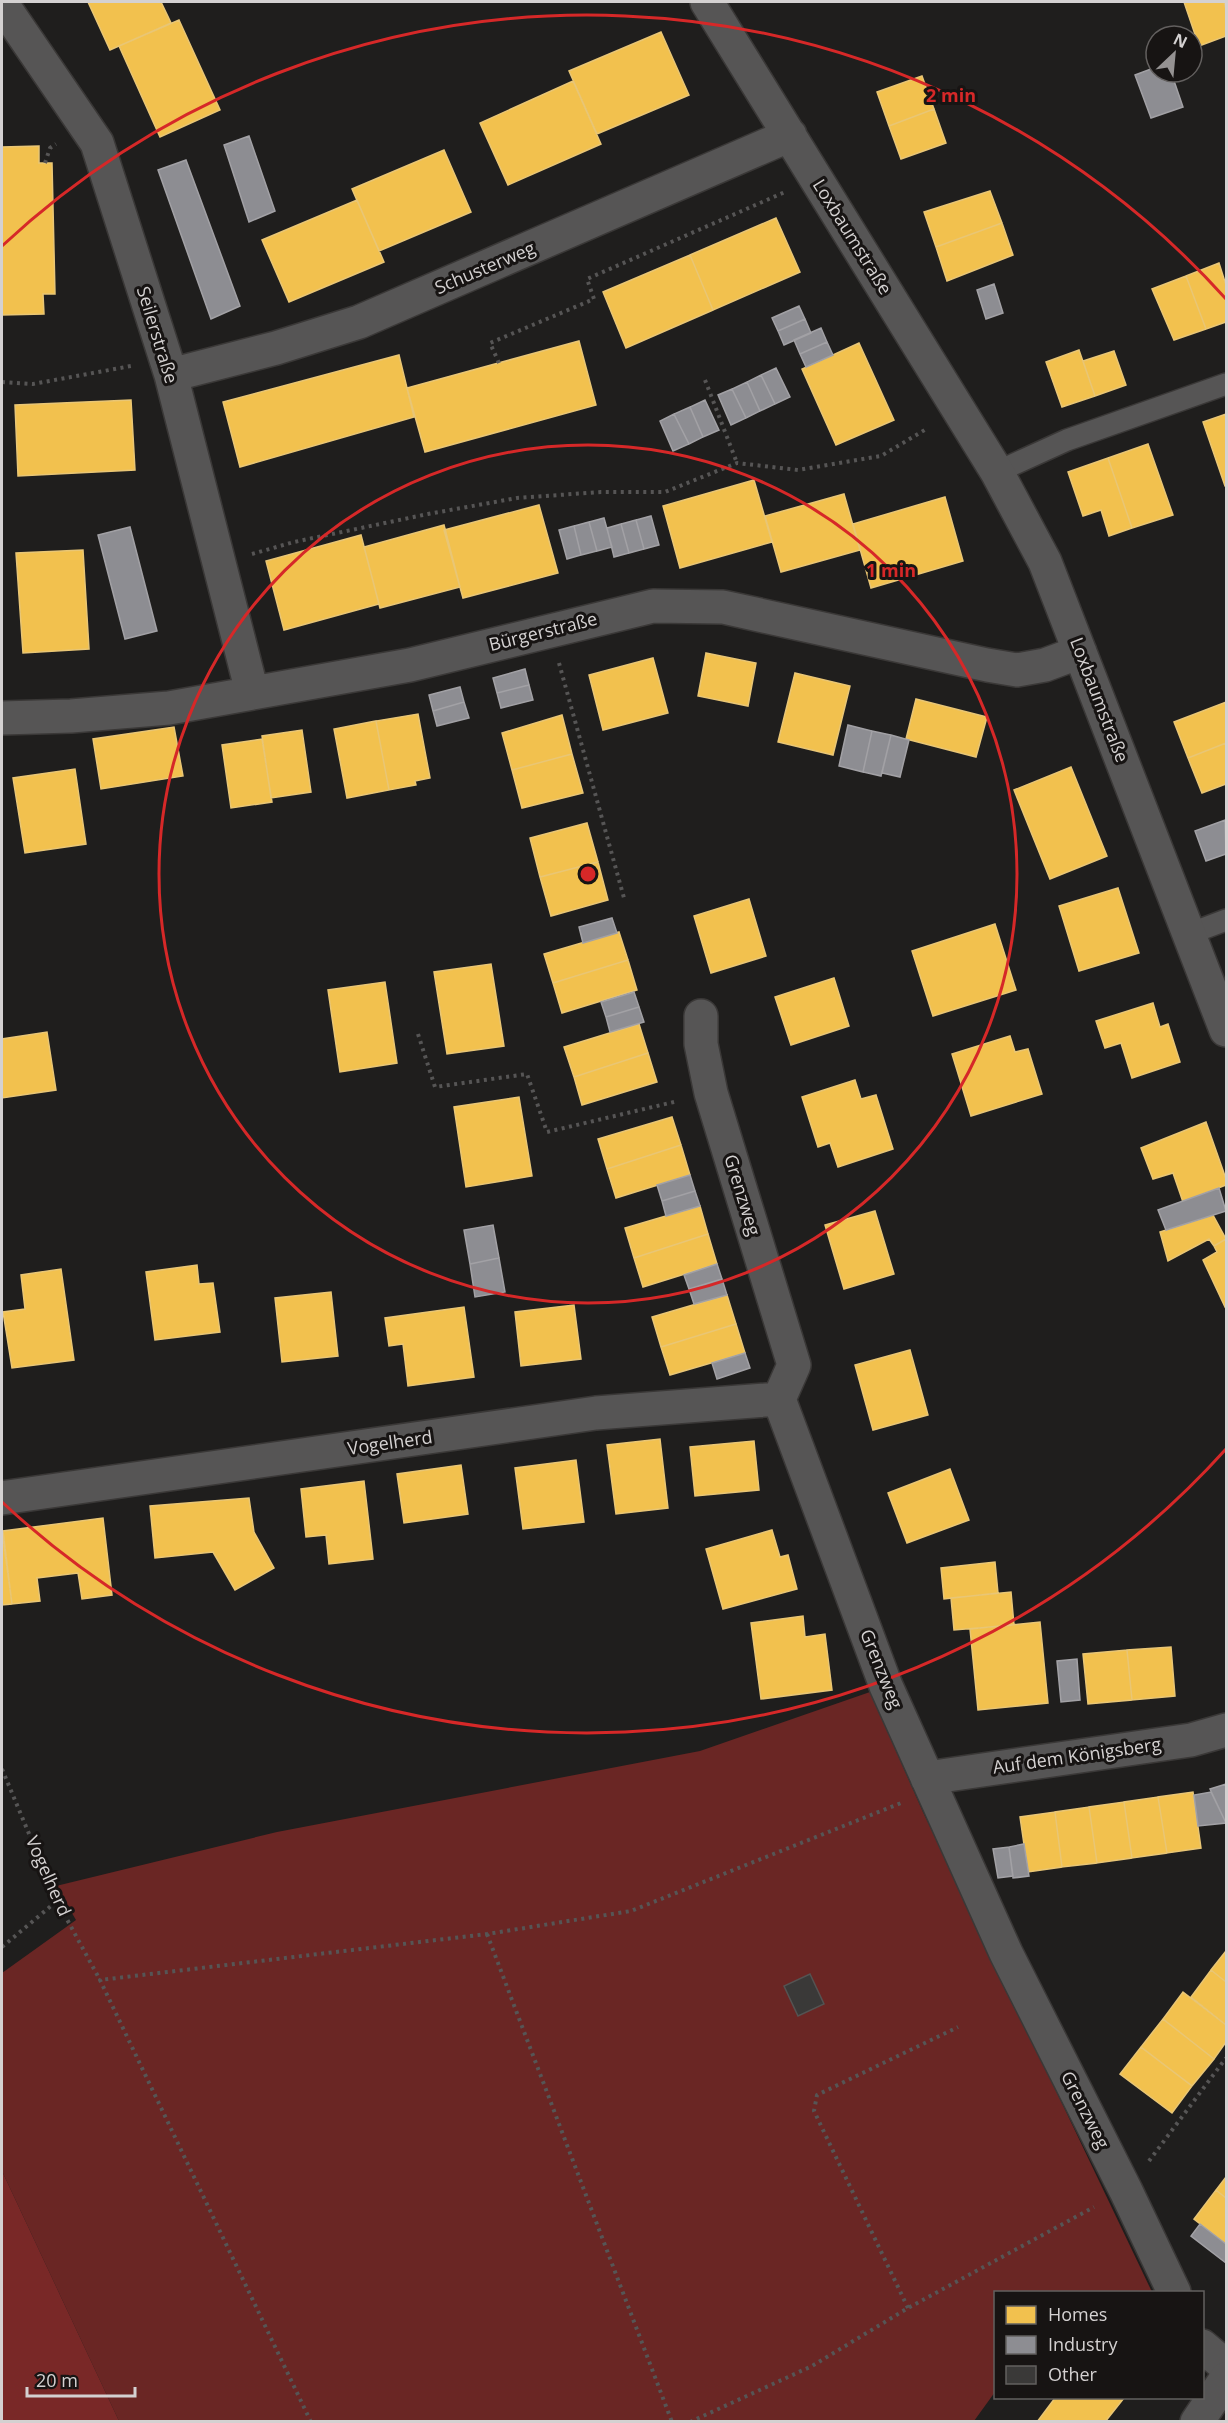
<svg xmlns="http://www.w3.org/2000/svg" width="1228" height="2423" font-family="'Open Sans',sans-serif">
  <rect width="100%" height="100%" fill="#1f1e1d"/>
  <path fill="#6a2624" d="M870,1692L923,1812L1152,2292H996L995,2392L974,2421H119L2,2171V1973L76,1920L56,1886L277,1832L700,1751Z"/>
  <path fill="#792827" d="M2,2171L119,2421H2Z"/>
  <path fill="#f2c14e" stroke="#e9c675" stroke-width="1.5" d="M88,2H161L171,23L110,50Z
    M1184,2H1224L1226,9V36L1199,46Z
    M179,20L220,110L160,137L119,46Z
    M661,32L689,95L597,134L569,71Z
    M922,76L934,109L889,126L877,92Z
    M573,81L601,144L508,185L480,123Z
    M934,109L946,143L901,159L889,126Z
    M39,146V163H52L55,294H43L44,314L2,315V147Z
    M444,150L471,212L379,251L352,189Z
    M990,191L1002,223L936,247L924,212Z
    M357,200L384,262L289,302L262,240Z
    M776,218L800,272L713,310L690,255Z
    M1002,223L1013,255L947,281L936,247Z
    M690,255L713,310L626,348L603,292Z
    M1219,263L1226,285V322L1206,329L1186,276Z
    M1186,276L1206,329L1174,340L1152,289Z
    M579,341L596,405L425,452L407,388Z
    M859,343L894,420L836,445L802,369Z
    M1079,350L1095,396L1062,407L1046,362Z
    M1114,351L1126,385L1095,396L1083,361Z
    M399,355L414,417L240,467L223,402Z
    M131,400L135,470L18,476L15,405Z
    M1226,414V486H1225L1203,422Z
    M1148,444L1173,515L1132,528L1108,458Z
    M1108,458L1132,528L1109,536L1101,510L1083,516L1068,472Z
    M754,480L772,542L680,568L663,506Z
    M844,494L860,550L781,572L765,516Z
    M945,497L963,561L871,588L853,524Z
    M539,505L558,573L463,598L444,530Z
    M444,525L460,587L380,608L364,547Z
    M361,535L379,604L284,630L266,561Z
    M83,550L89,649L23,653L16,553Z
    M706,653L756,663L748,706L698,696Z
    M653,658L668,713L603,730L589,675Z
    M795,673L850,686L833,755L778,742Z
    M916,699L987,717L976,757L906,739Z
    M1226,702V743L1188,758L1174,722Z
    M418,714L430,778L415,781L416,785L389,790L376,721Z
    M562,715L572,754L512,770L502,733Z
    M376,721L389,790L347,798L334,729Z
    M174,727L183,776L101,789L93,739Z
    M302,730L311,792L271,798L262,736Z
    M262,739L272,802L231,808L222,745Z
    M1226,743V784L1202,793L1188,758Z
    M572,754L583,793L522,808L512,770Z
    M1071,767L1107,856L1050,879L1014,790Z
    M75,769L86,844L25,853L13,778Z
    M587,823L598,862L540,877L530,838Z
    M598,862L608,900L551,916L540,877Z
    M1118,888L1139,953L1079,971L1059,906Z
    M749,899L766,956L711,973L694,916Z
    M995,924L1016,990L933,1016L912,951Z
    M619,932L628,960L553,983L544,954Z
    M628,960L637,990L562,1013L553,983Z
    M491,964L504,1046L447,1054L434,972Z
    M834,978L849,1026L791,1045L775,997Z
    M385,982L397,1063L340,1072L328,990Z
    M1153,1003L1160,1027L1168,1024L1180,1062L1132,1078L1121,1043L1105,1048L1096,1021Z
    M639,1024L648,1053L574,1077L564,1047Z
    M47,1032L56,1090L2,1098V1039Z
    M1010,1036L1015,1052L1028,1049L1042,1094L971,1116L952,1054Z
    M648,1053L657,1082L582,1105L574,1077Z
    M855,1080L861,1099L876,1095L893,1149L838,1167L830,1143L818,1147L802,1097Z
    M519,1097L532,1176L466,1187L454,1107Z
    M672,1117L681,1145L607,1169L598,1139Z
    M1206,1122L1226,1179V1185L1183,1202L1173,1173L1153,1179L1141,1148Z
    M681,1145L690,1175L616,1198L607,1169Z
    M700,1206L708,1234L634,1258L625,1228Z
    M875,1211L894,1274L844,1289L825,1225Z
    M1213,1215L1226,1239L1214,1246L1209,1239L1168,1261L1160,1232Z
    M708,1234L717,1264L643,1287L634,1258Z
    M1226,1239V1306L1225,1307L1203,1260L1217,1252L1214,1246Z
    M197,1265L199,1284L213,1283L220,1332L155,1340L146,1272Z
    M61,1269L74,1360L12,1368L3,1312L25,1309L21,1275Z
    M331,1292L338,1356L282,1362L275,1298Z
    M727,1295L736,1324L661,1347L652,1317Z
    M574,1305L581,1359L521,1366L515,1312Z
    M464,1307L474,1377L408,1386L403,1344L389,1346L385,1318Z
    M736,1324L745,1353L670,1375L661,1347Z
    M910,1350L928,1415L873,1430L855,1365Z
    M660,1439L668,1508L616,1514L607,1445Z
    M754,1441L759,1490L695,1496L690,1447Z
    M576,1460L584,1522L523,1529L515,1468Z
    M461,1465L468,1514L404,1523L397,1474Z
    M950,1469L969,1520L907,1543L888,1493Z
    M364,1481L373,1559L329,1564L326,1535L306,1537L301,1489Z
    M249,1498L254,1532L274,1568L235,1590L213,1552L155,1558L150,1506Z
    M103,1518L112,1595L82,1599L78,1573L37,1578L40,1601L12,1604L3,1531Z
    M772,1530L780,1557L788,1555L797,1589L723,1609L706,1549Z
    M2,1531L12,1604L2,1605Z
    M995,1562L998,1593L944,1599L941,1568Z
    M1011,1592L1014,1625L954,1630L951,1598Z
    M803,1616L805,1637L825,1634L832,1690L761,1699L751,1623Z
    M1040,1622L1048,1703L978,1710L970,1629Z
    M1171,1647L1175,1696L1132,1700L1127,1650Z
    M1127,1650L1132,1700L1088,1704L1083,1654Z
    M1193,1792L1201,1848L1167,1853L1158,1797Z
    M1158,1797L1167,1853L1132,1858L1124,1802Z
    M1124,1802L1132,1858L1097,1863L1089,1807Z
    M1089,1807L1097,1863L1062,1867L1055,1812Z
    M1055,1812L1062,1867L1028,1872L1020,1817Z
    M1226,1951V1982L1211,1970Z
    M1211,1970L1226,1982V2025L1191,1997Z
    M1183,1992L1226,2025V2042L1214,2059L1163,2019Z
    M1163,2019L1214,2059L1192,2086L1141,2047Z
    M1141,2047L1192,2086L1172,2113L1120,2074Z
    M1226,2177V2198L1216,2190Z
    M1216,2190L1226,2198V2244L1194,2219Z
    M1055,2398H1124L1105,2422H1037Z"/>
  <path fill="#8d8d92" stroke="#a2a1a5" stroke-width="1.5" d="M1156,67V72H1171L1183,107L1151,118L1135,75Z
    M249,136L275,211L249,222L224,145Z
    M186,160L240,306L211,319L158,170Z
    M994,284L1003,313L986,319L977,290Z
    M799,306L805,319L778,331L772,318Z
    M805,319L811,333L784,345L778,331Z
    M821,328L827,342L800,354L794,340Z
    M827,342L833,355L806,367L800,354Z
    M776,368L790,397L775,404L761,375Z
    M761,375L775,404L760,411L747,382Z
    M747,382L760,411L746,418L732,389Z
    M732,389L746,418L731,425L718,395Z
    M705,400L719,430L703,437L690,407Z
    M690,407L703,437L689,444L674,414Z
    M674,414L689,444L673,451L660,421Z
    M651,516L659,545L644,549L636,520Z
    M604,518L612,547L597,551L589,522Z
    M636,520L644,549L629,553L621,524Z
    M589,522L597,551L581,555L574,526Z
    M621,524L629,553L614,557L607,528Z
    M574,526L581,555L567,559L559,530Z
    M130,527L157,631L125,639L98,535Z
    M525,669L529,685L497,693L493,678Z
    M529,685L533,700L501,708L497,693Z
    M460,687L464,702L433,711L429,695Z
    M464,702L469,718L437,726L433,711Z
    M848,725L872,731L863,772L839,766Z
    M872,731L891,735L881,776L863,772Z
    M891,735L909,740L900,777L882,773Z
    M1225,820L1226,854L1206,861L1195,831Z
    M612,918L617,933L583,943L579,927Z
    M634,992L639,1007L606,1017L601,1002Z
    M639,1007L644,1022L610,1032L606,1017Z
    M690,1175L695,1191L662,1201L657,1185Z
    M1219,1188L1226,1211L1166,1230L1158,1210Z
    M695,1191L700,1206L666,1216L662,1201Z
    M493,1225L499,1258L470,1264L464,1230Z
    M499,1258L505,1292L475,1297L470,1264Z
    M717,1264L722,1279L689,1289L684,1275Z
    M722,1279L727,1295L694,1304L689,1289Z
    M745,1353L750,1368L717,1379L712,1363Z
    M1077,1659L1080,1700L1061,1702L1057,1661Z
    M1226,1784V1823L1210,1789Z
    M1211,1792L1226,1823L1198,1826L1194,1795Z
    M1024,1844L1029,1876L1013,1878L1009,1847Z
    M1009,1847L1013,1876L998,1878L993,1849Z
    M1200,2224L1226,2244V2263L1191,2236Z"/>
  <path fill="#3a3938" stroke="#545352" stroke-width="1.5" d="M810,1974L824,2004L798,2016L784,1986Z"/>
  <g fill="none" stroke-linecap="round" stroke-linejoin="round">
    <defs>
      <path id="service" d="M997,472L1067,440L1226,384
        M1189,934L1226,920"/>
      <path id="minor" d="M707,2L997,472L1045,562L1226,1030
        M2,4L97,143L171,375L252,692
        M171,375L276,348L359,322L790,135
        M2,718L71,716L169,708L410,665L653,606L723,607L987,665L1017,670L1045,665L1080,652
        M701,1016V1044L711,1093L794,1365L779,1399L886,1686L1006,1953L1126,2191L1174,2292
        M2,1498L596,1413L779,1399
        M927,1778L1191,1740L1226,1730
        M1202,2346L1226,2366"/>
      <path id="tertiary" d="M1197,2422L1226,2379"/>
    </defs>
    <use href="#service" stroke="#3a3837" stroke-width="24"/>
    <use href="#minor" stroke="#3a3837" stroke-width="36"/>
    <use href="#tertiary" stroke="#3a3837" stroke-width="36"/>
    <path stroke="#565555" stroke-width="4" stroke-dasharray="3 4.5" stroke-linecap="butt" d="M45,163L50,148L56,144
      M499,363L490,343L594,299L587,279L785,192
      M705,380L737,463
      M2,382L33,384L131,366
      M252,554L294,542L428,514L517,498L601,492H665L737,463L798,470L881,456L928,428
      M559,663L624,898
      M418,1034L435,1087L527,1074L547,1132L678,1101
      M2,1769L57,1901L100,1980
      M487,1934L672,2422
      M2,1947L57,1901
      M1149,2161L1226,2058
      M908,2308L814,2111L817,2095L958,2027
      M311,2422L100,1980L487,1934L631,1911L901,1803
      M690,2422L812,2366L908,2308L1094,2207"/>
    <use href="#service" stroke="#565555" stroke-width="21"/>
    <use href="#minor" stroke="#565555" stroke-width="33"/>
    <use href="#tertiary" stroke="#565555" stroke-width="33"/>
  </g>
  <g fill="none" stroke="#d62828" stroke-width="3">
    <circle cx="588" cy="874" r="429"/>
    <path d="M1226 1449A859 859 0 0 1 2 1502M2 246A859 859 0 0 1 1226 299"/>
  </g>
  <g text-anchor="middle" stroke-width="6" stroke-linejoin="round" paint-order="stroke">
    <g font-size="18" fill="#d4d1d1" stroke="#171413">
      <text transform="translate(852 237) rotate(58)" y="6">Loxbaumstraße</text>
      <text transform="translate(485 268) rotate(-23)" y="6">Schusterweg</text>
      <text transform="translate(157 335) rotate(73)" y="6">Seilerstraße</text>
      <text transform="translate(543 632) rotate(-14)" y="6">Bürgerstraße</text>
      <text transform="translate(1099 700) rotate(69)" y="6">Loxbaumstraße</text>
      <text transform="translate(742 1195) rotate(73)" y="6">Grenzweg</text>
      <text transform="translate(390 1443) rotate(-8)" y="6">Vogelherd</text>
      <text transform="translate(881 1669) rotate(68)" y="6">Grenzweg</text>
      <text transform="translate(1077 1756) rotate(-8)" y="6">Auf dem Königsberg</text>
      <text transform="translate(48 1876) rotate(66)" y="6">Vogelherd</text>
      <text transform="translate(1085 2110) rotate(63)" y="6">Grenzweg</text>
    </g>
  </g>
  <circle cx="588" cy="874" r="9" fill="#d62828" stroke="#171413" stroke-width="3"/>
  <g font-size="18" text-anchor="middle" font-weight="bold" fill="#d62828" stroke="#171413" stroke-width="6" stroke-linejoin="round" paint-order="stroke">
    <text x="951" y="102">2 min</text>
    <text x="891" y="577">1 min</text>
  </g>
  <rect width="1228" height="2423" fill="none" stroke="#d4d1d1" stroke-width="6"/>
  <rect x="994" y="2291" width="210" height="108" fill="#171413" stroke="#63605f" stroke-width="1.5"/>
  <rect x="1006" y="2306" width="30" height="18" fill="#f2c14e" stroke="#63605f" stroke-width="1.5"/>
  <text x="1048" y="2321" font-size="18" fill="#d4d1d1">Homes</text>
  <rect x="1006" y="2336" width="30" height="18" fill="#8d8d92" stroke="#63605f" stroke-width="1.5"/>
  <text x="1048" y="2351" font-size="18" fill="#d4d1d1">Industry</text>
  <rect x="1006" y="2366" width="30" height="18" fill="#3a3938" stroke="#63605f" stroke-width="1.5"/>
  <text x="1048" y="2381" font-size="18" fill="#d4d1d1">Other</text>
  <g transform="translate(1174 54) rotate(26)"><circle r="28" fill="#171413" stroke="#63605f" stroke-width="1.5"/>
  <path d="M0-4.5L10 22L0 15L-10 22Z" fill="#959292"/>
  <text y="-9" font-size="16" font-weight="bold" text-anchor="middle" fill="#d4d1d1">N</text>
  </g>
  <path d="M27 2387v9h108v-9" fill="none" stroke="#d4d1d1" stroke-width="3"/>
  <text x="36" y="2387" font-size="18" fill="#d4d1d1" stroke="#171413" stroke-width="4.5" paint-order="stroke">20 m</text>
</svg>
